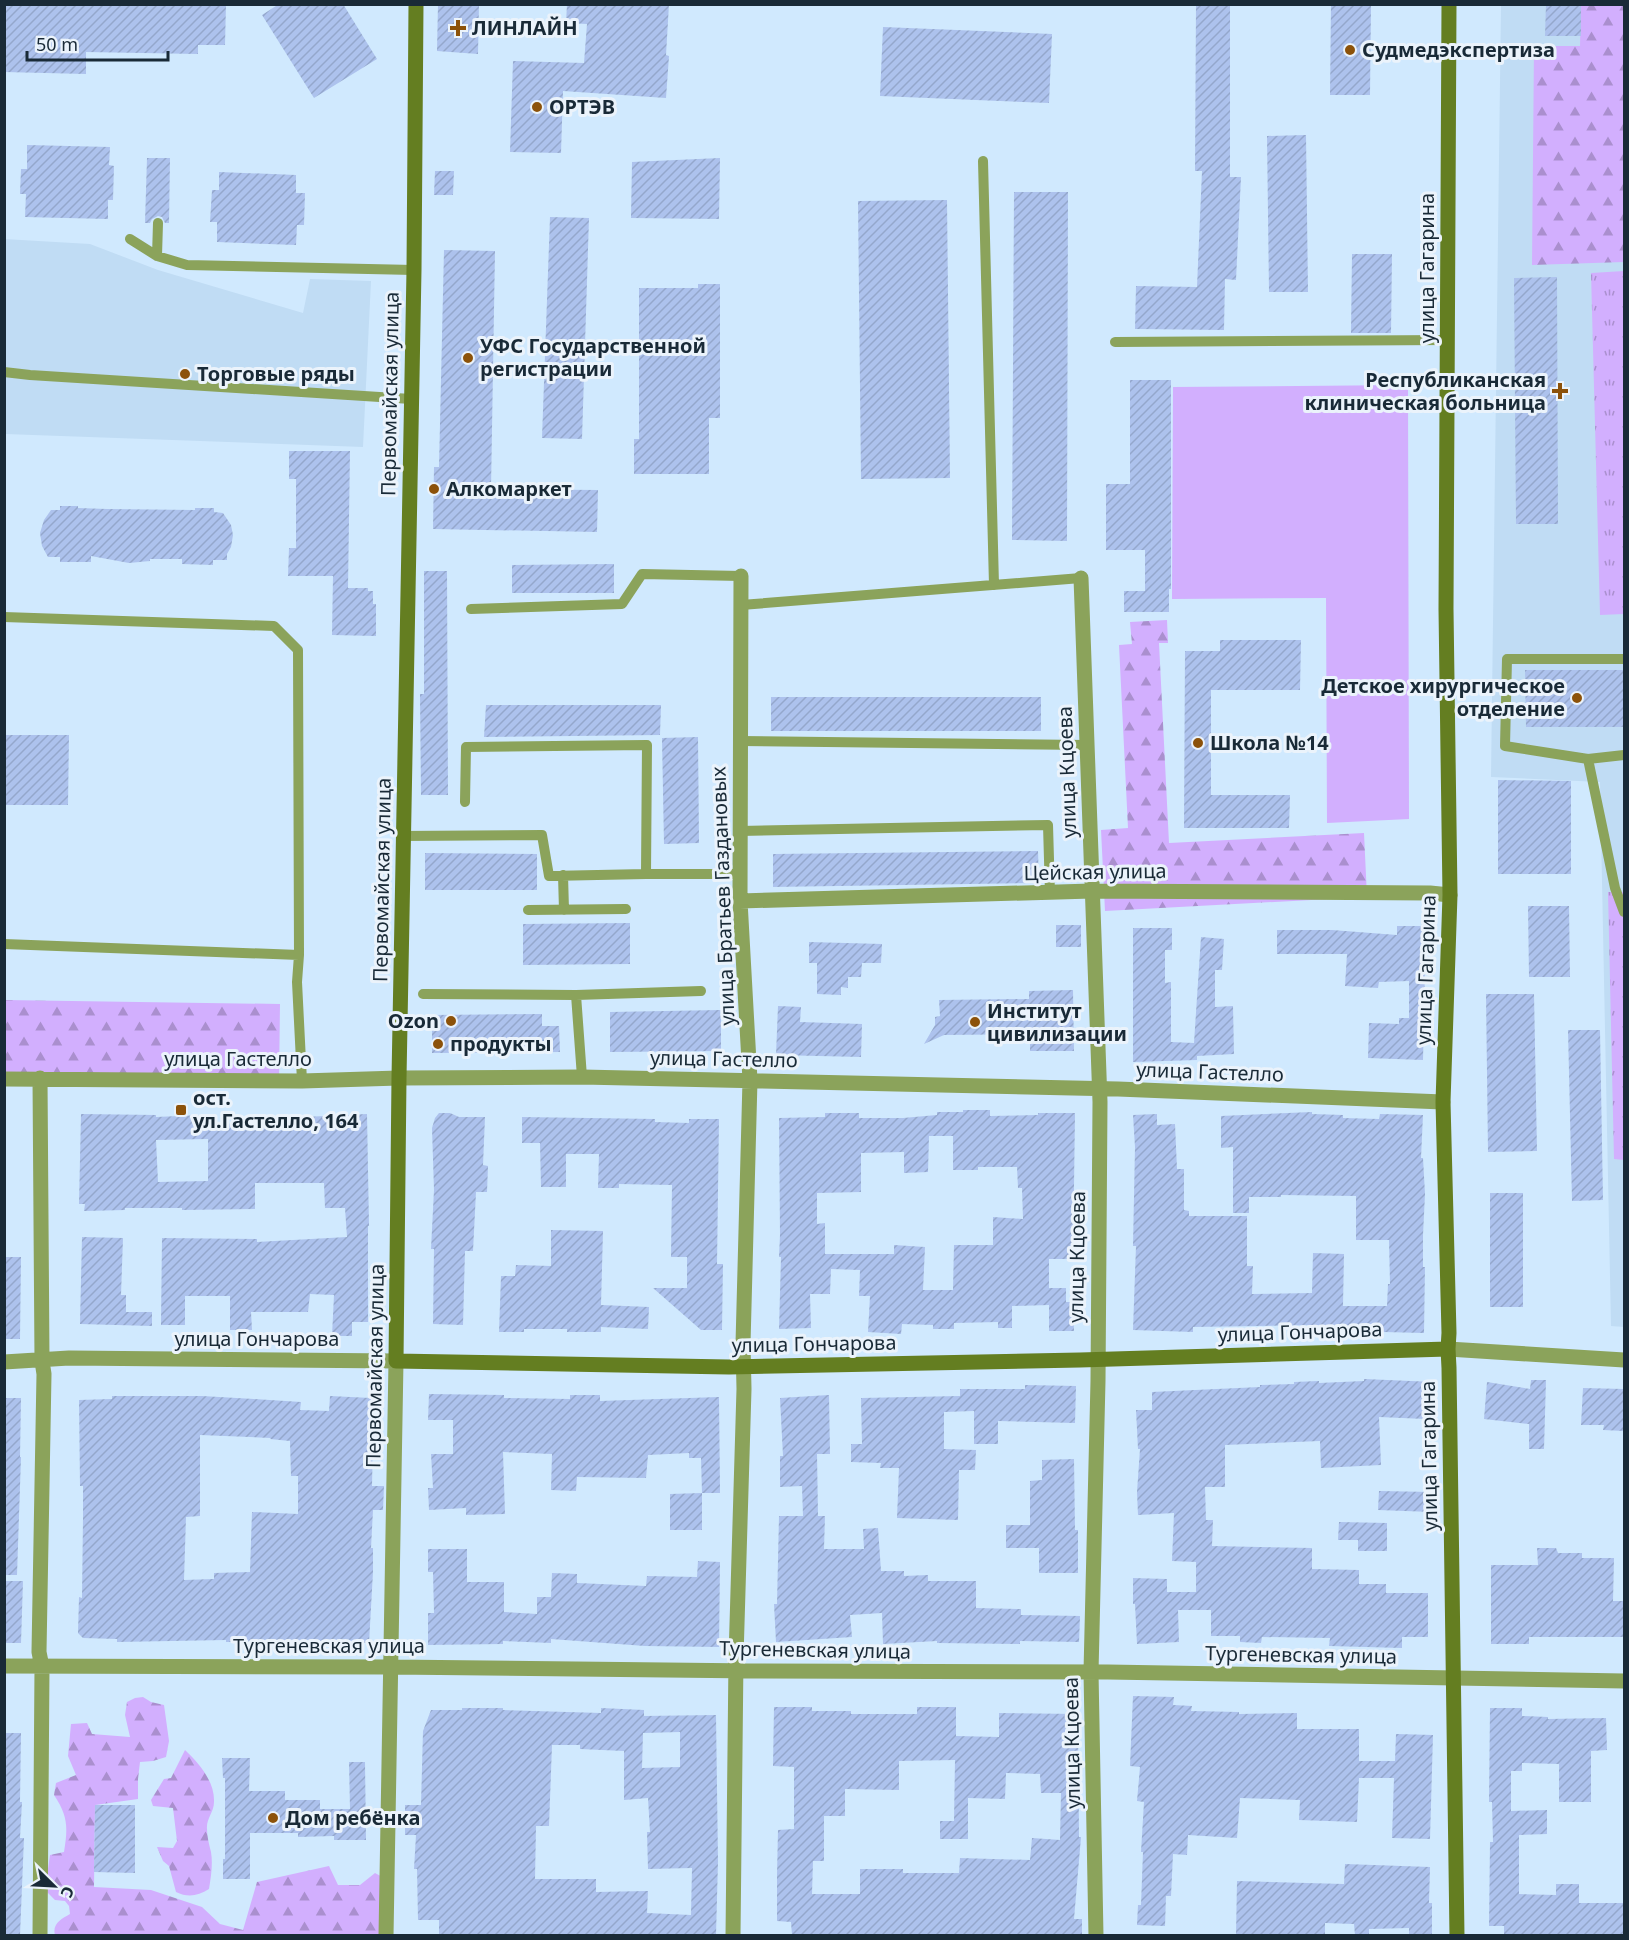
<svg xmlns="http://www.w3.org/2000/svg" width="1629" height="1940" font-family="'Noto Sans',sans-serif">
  <defs>
    <pattern id="forest-firs" width="22" height="20" patternUnits="userSpaceOnUse" patternTransform="scale(1.5)"><rect width="22" height="20" fill="#d2affe"/><path d="M5 1l3.5 6h-7zM16 11l3.5 6h-7z" fill="#aa8fce"/></pattern>
    <pattern id="park-tufts" width="24" height="20" patternUnits="userSpaceOnUse" patternTransform="scale(1.5)"><rect width="24" height="20" fill="#d2affe"/><path d="M3 7l-1-3M5 7V3M7 7l1-3M15 17l-1-3M17 17v-4M19 17l1-3" fill="none" stroke="#aa8fce"/></pattern>
    <pattern id="building-hatch" width="6" height="6" patternUnits="userSpaceOnUse" patternTransform="scale(1.5)"><rect width="6" height="6" fill="#adc2ed"/><path d="M-1 1l2-2M0 6l6-6M5 7l2-2" fill="none" stroke="#94a7cc"/></pattern>
  </defs>
  <rect width="100%" height="100%" fill="#d0e9fe"/>
  <path fill="#c0dcf4" d="M1501,5H1624V1327L1611,1326L1600,782L1491,777Z
    M4,239L90,244L158,270L303,313L310,279L371,281L363,447L5,434Z"/>
  <path fill="#d2affe" d="M1408,385L1409,819L1327,823L1326,598L1172,599L1173,387Z"/>
  <path fill="url(#forest-firs)" d="M1581,5H1624V262L1532,265L1534,46H1580Z
    M1167,620L1168,643H1159L1169,843L1364,833L1367,897L1105,911L1101,830L1128,828L1119,645L1132,644L1130,622Z
    M5,1000L280,1004L279,1083L5,1079Z
    M143,1697L151,1702L164,1705L169,1741L166,1757L153,1761L140,1762L138,1779V1799L95,1805L94,1887L151,1890L202,1907L220,1924L243,1930L257,1882L329,1866L338,1885H360L375,1873L386,1879L382,1936L55,1935C52,1924 61,1919 70,1914L69,1906L65,1901L55,1900L45,1890L50,1855L64,1852C68,1827 68,1816 54,1795L56,1783L76,1775L68,1756L71,1724L87,1723L92,1734L130,1737L125,1715L127,1702L135,1698Z
    M185,1750C199,1763 215,1782 214,1802C214,1812 206,1819 207,1829C207,1837 209,1844 211,1852C213,1864 211,1877 209,1889C198,1896 188,1898 176,1892L169,1866L163,1861L157,1847L173,1848L177,1841L173,1808L153,1806L151,1800L164,1779L171,1778Z"/>
  <path fill="url(#park-tufts)" d="M1624,271V614L1600,615L1591,273Z
    M1608,892H1624V1160L1614,1159Z"/>
  <path fill="url(#building-hatch)" fill-rule="evenodd" d="M4,4H226L225,45H198V54L86,52V74L4,72Z
    M279,4H343L377,59L314,98L262,15Z
    M438,4H479L478,54L437,51Z
    M567,4H669L666,55L669,56L666,98L563,91L561,153L510,152L513,61L584,63L587,24L566,23Z
    M1196,4H1230V177H1241L1236,280L1225,279L1224,330L1135,329L1136,286L1197,287L1202,171H1195Z
    M1331,4H1371L1370,95H1330Z
    M1546,4H1581V36H1545Z
    M883,27L1052,34L1049,103L880,96Z
    M1306,135L1308,292H1269L1267,136Z
    M27,145L110,147L109,165L114,166L113,200H108V219L25,217L26,194H20L21,169H27Z
    M147,158H170L169,223H165L162,217L158,216L152,219L150,223H145Z
    M720,158L719,219L631,218L632,162Z
    M435,171H454L453,195H434Z
    M219,172L296,175V193H305L304,225H297L296,245L217,242V222H210L212,190H219Z
    M1014,192H1068L1067,541L1012,540Z
    M947,200L950,478L861,479L858,201Z
    M550,217L589,218L582,439L542,438Z
    M444,250L495,251L491,489L598,490L597,532L433,529L434,467H439Z
    M1352,254H1392L1391,333H1351Z
    M1557,277L1558,524H1516L1514,278Z
    M698,284H720V418H709V474H634V439H639V288H698Z
    M1130,380H1171V589H1169V612H1124V591H1145V550H1106V484H1130Z
    M289,451H350L348,588H368V591H373V604H376V636L332,635L333,576H288L289,548H296V479H289Z
    M60,506H78V508L107,509L195,510V508H214V512L223,513L231,525L233,535L231,547L227,554V560H213V565L182,564V559H150V561L129,563L91,556V562H60V557H48L42,546L40,533L44,520L51,510H60Z
    M614,564V593H512V565Z
    M424,571H447L448,795H421L420,694H424Z
    M1220,640H1301L1300,690H1211V795H1290L1289,828H1184L1185,651H1220Z
    M1525,670H1624V727H1526Z
    M771,697H1041V731H771Z
    M486,705H661L660,735L484,737Z
    M4,735H69L68,805H4Z
    M698,737L699,843L664,844L662,738Z
    M1498,780L1571,781V874H1498Z
    M1038,851L1039,883L773,887V854Z
    M425,853L537,854V890H425Z
    M1528,906H1569L1570,977H1529Z
    M630,923V964L523,965V924Z
    M1056,925H1081V947H1056Z
    M1397,926H1426L1423,1060L1368,1058L1369,1023L1399,1024V1018H1409V981L1379,982L1378,988L1345,986L1347,954H1277V930H1332L1397,935Z
    M1133,928H1172V950H1165V983L1171,982V1042L1194,1043L1201,937L1224,939L1222,970H1215V1007L1233,1006L1234,1054L1197,1056V1060L1133,1062Z
    M809,942L882,944L881,963H862L861,977H848V988L841,987V995L817,994V963H809Z
    M1073,990L1074,1051H1030V1034L944,1035L924,1044L935,1025V1017L940,1016L939,1000L1029,999V991Z
    M1486,994H1534L1537,1151L1488,1152Z
    M778,1006L801,1007L800,1022L862,1024L861,1057L776,1055Z
    M721,1010V1051L610,1052V1012Z
    M542,1014V1026H559L560,1052L432,1053V1015Z
    M1568,1030H1600L1603,1200L1572,1201Z
    M963,1110H990V1116L1038,1115V1113H1075L1073,1259H1049V1288H1066V1302H1073L1074,1331H1049V1305L1012,1306V1328H998V1322L954,1323V1329H933V1325L902,1324L901,1334L868,1332L870,1296H859L860,1270L831,1269L830,1294H810L811,1328L779,1329L781,1257H779L780,1235L779,1118L825,1117V1113H859V1118H903L937,1115V1112H963ZM929,1136H953V1170H978V1167H1017L1018,1188H1022L1023,1219L993,1217V1245H954L953,1290H923L925,1247L894,1245V1254H825V1223L817,1224V1193L861,1192V1153L904,1152V1173L928,1172Z
    M1312,1112V1114L1343,1115V1118L1379,1119L1380,1114L1423,1115L1421,1158H1423L1425,1194L1423,1235V1267H1425L1424,1333L1343,1331V1329H1319V1325L1193,1327V1332L1133,1330L1136,1246H1133L1135,1147L1133,1115L1157,1114V1125L1175,1124L1177,1169H1184V1210L1189,1211V1216H1247V1266H1253L1252,1294L1312,1293L1313,1253L1344,1254L1343,1306H1387L1388,1284H1390L1389,1240H1356V1196L1281,1195V1197H1249V1213H1233V1147L1221,1148V1116Z
    M439,1113H450L459,1117H485L483,1165L488,1166L487,1192H476L473,1251H465L463,1325L433,1324L434,1249H431L434,1190L432,1128L435,1118Z
    M81,1114L156,1115V1117L202,1115V1124L283,1123V1118L367,1114L369,1226H368V1322H352V1336H332L334,1295L310,1294L308,1312H251L252,1330H230V1296H185V1325H161L162,1238L257,1239V1242L347,1237L345,1208H325L324,1183H255V1209L182,1210V1208H125V1210L84,1211L85,1204H79ZM208,1139V1181L158,1182L156,1140Z
    M522,1117L655,1119V1122L689,1123V1119H719L717,1264H723L722,1330H701L653,1288H687V1257H671L672,1185L619,1184V1188H598L599,1154H566V1187H541L540,1143H522Z
    M1490,1193H1523V1307H1490Z
    M551,1230L603,1231L601,1305L649,1307L648,1329L601,1327V1332H567V1329H524V1332H499L501,1276H515L516,1265L551,1266Z
    M82,1237L123,1238L121,1295H126V1312H152V1326L80,1324Z
    M4,1257H21L20,1339H4Z
    M1364,1379L1434,1382L1433,1404H1426L1425,1419L1379,1417L1381,1465L1321,1468L1320,1441L1225,1445V1487H1205L1206,1520H1213L1212,1546L1312,1548V1569L1359,1570V1584H1386V1593H1428V1637H1402V1648L1329,1646L1330,1638L1262,1637L1261,1643L1240,1642V1636H1211V1610H1178L1179,1642L1137,1644L1135,1604H1133V1578L1167,1579V1592H1196V1562L1172,1561L1174,1513L1138,1515L1137,1492L1140,1449H1138L1136,1410H1152V1392L1260,1387V1385L1294,1384V1382L1319,1381V1383L1364,1381Z
    M1531,1380H1546L1544,1449H1529V1424L1484,1419L1487,1382L1530,1389Z
    M1025,1385L1076,1386L1075,1423L998,1421V1444H974V1411L944,1412V1449L976,1450L975,1470H959L958,1520L897,1518L899,1468H880L881,1463L851,1462V1444H862L861,1398L960,1396V1389H1025Z
    M1583,1388L1624,1389V1431L1603,1430L1604,1425H1581Z
    M429,1394L504,1395V1398L570,1399V1395H600V1401L719,1397L720,1493H702L701,1458H689V1453L648,1455L646,1478L577,1477L576,1491L551,1490L552,1454L503,1452L505,1514L466,1515V1508L429,1510L428,1488H433L431,1454H453V1420H428Z
    M829,1395L830,1454H817L818,1516H825L824,1549H864L863,1529L878,1528L881,1571H904V1576L928,1575V1581H976V1608L1021,1609V1615L1080,1616L1079,1642L1020,1641V1644L937,1643V1641L883,1644L882,1613L850,1615L852,1637L776,1642L774,1604H777L779,1516H803L802,1486L780,1487V1456H783L780,1398Z
    M112,1396H202L254,1399L301,1402L300,1410L329,1411L330,1396L371,1398L368,1438H373L372,1486H384L383,1510H373L371,1548H373V1572L369,1643L337,1642V1644H307V1642H226V1640L117,1642V1639L83,1638L78,1633L79,1597L82,1598L83,1518V1486H80L79,1400L112,1399ZM200,1435L271,1438L270,1439L290,1441L291,1476H298V1514L252,1512L250,1572L214,1573V1579L184,1580L186,1517L200,1516Z
    M4,1398H21L20,1457H21L17,1575H4Z
    M1074,1459L1075,1530H1078V1573H1039V1548H1006V1525H1030V1481L1042,1480V1460Z
    M1379,1491L1432,1492V1512L1378,1510Z
    M702,1493V1530H670V1494Z
    M1339,1522L1387,1523V1551H1358V1540H1338Z
    M1537,1548H1556L1558,1553H1582V1558H1614L1613,1601H1624V1637H1529V1644H1491V1565H1538Z
    M428,1549H467V1582H504V1612L537,1614V1597H551L552,1573L577,1574V1583L646,1586L647,1576L697,1577L698,1561L720,1562L719,1647L645,1646L551,1639V1643L503,1641V1644L428,1645V1613H434L433,1572H428Z
    M4,1581H23L21,1643H4Z
    M1133,1696L1174,1697L1173,1705L1192,1706L1191,1711L1239,1712V1714L1297,1713V1729H1359V1761H1395L1396,1734L1433,1735L1430,1839L1392,1838L1394,1778H1359L1357,1822L1299,1820L1300,1800L1240,1798L1237,1838L1188,1835L1187,1855L1173,1854L1171,1896H1166L1165,1926L1137,1925L1138,1905H1141L1143,1852H1141L1144,1802L1137,1801L1140,1767L1130,1766Z
    M774,1707H812V1711H851V1714H917V1707H956V1736L999,1737V1713L1078,1714L1079,1837H1081L1074,1919H1082V1935H792L791,1922L777,1921V1875L778,1830L794,1829V1767L773,1766ZM955,1760L954,1821H940V1839H968V1798L1005,1799L1006,1773L1040,1774L1041,1793H1061L1060,1840L1032,1838L1030,1860L960,1858L959,1873H903V1869H860V1894H812L813,1861H824V1816H845V1789L899,1790V1761Z
    M462,1708H503V1710L601,1713V1708L644,1710V1716L716,1715L718,1861L716,1935H439V1920H418L417,1869H414L416,1835H405V1805H421L423,1731L431,1710H462ZM680,1732V1767L642,1768L643,1733ZM552,1745H580V1749L624,1751V1800L648,1798L650,1832H647L648,1869L692,1868L691,1915L647,1913L648,1891L596,1892V1879H535L536,1826H549Z
    M1490,1708H1522V1716L1548,1717V1719L1606,1718L1607,1750L1591,1751V1802H1559V1764L1522,1763V1771H1511V1811L1547,1810V1834L1519,1835V1894L1556,1895V1884H1579V1903H1623V1935H1504V1926H1489L1490,1842H1493L1492,1802H1489Z
    M4,1733H21L20,1802H22L20,1838H24L20,1935H4Z
    M222,1758H250L249,1791H285V1800H320V1809H350L349,1762H365L366,1840H334V1836L298,1837V1833H250V1879H223V1859H225V1778H223Z
    M95,1805H135V1873L94,1872Z
    M1345,1864L1430,1867L1429,1903H1432V1935H1409V1928L1369,1929V1935H1355L1354,1924L1325,1923V1935H1236L1237,1881L1344,1884Z"/>
  <g fill="none" stroke-linecap="round" stroke-linejoin="round">
    <path stroke="#8ba35b" stroke-width="10" d="M983,161L994,585
      M130,239L157,256L187,265L414,270
      M157,256L158,223
      M1115,342L1448,340
      M4,372L30,375L411,399
      M741,605L1081,578
      M471,609L622,604L642,574L741,576
      M4,617L274,626L298,650L299,955L297,982L302,1081
      M1624,659H1507L1505,746L1588,759L1624,755
      M740,741L1087,745
      M1588,759L1615,888L1624,912
      M465,802L466,747L647,745L646,874H740
      M740,831L1048,825L1050,894
      M403,836L542,835L549,876L646,874
      M563,875L564,910
      M528,910L626,909
      M4,944L299,955
      M423,994L576,995L582,1077
      M576,995L701,991"/>
    <path stroke="#8ba35b" stroke-width="15" d="M1081,578L1100,1102L1098,1381L1091,1672L1096,1936
      M740,901L1092,891L1430,893L1450,895
      M4,1079L302,1081L399,1078L582,1077L1118,1089L1443,1102
      M1448,1349L1624,1360
      M4,1362L69,1358L396,1361L386,1936
      M4,1666L392,1667L756,1671L1108,1672L1624,1681
      M40,1936L42,1667L39,1652L44,1374L42,1361L40,1078
      M733,1936L736,1658L744,1389L743,1344L750,1080L740,901L741,576"/>
    <path stroke="#647e21" stroke-width="15" d="M416,4L414,270L399,1078L396,1361L729,1367L1080,1360L1448,1349
      M1449,4L1446,609L1450,895L1443,1102L1449,1333L1448,1349L1449,1368L1457,1936"/>
  </g>
  <g fill="#8c520a" stroke="#ebf3fb" stroke-width="2">
    <path d="M455 19h6v6h6v6h-6v6h-6v-6h-6v-6h6z"/>
    <circle cx="1350" cy="50" r="6"/>
    <circle cx="537" cy="107" r="6"/>
    <circle cx="468" cy="358" r="6"/>
    <circle cx="185" cy="374" r="6"/>
    <path d="M1557 382h6v6h6v6h-6v6h-6v-6h-6v-6h6z"/>
    <circle cx="434" cy="489" r="6"/>
    <circle cx="1577" cy="698" r="6"/>
    <circle cx="1198" cy="743" r="6"/>
    <circle cx="451" cy="1021" r="6"/>
    <circle cx="975" cy="1022" r="6"/>
    <circle cx="438" cy="1044" r="6"/>
    <rect x="175" y="1104" width="12" height="12" rx="3"/>
    <circle cx="273" cy="1818" r="6"/>
  </g>
  <g text-anchor="middle" stroke-width="6" stroke-linejoin="round" paint-order="stroke">
    <g font-size="20" font-weight="bold" fill="#192a37" stroke="#ebf3fb" text-anchor="start">
      <text x="472" y="35">ЛИНЛАЙН</text>
      <text x="1362" y="57">Судмедэкспертиза</text>
      <text x="549" y="114">ОРТЭВ</text>
      <text x="480" y="353">УФС Государственной<tspan x="480" dy="23">регистрации</tspan></text>
      <text x="197" y="381">Торговые ряды</text>
      <text x="1546" y="387" text-anchor="end">Республиканская<tspan x="1546" dy="23">клиническая больница</tspan></text>
      <text x="446" y="496">Алкомаркет</text>
      <text x="1565" y="693" text-anchor="end">Детское хирургическое<tspan x="1565" dy="23">отделение</tspan></text>
      <text x="1210" y="750">Школа №14</text>
      <text x="987" y="1018">Институт<tspan x="987" dy="23">цивилизации</tspan></text>
      <text x="439" y="1028" text-anchor="end">Ozon</text>
      <text x="450" y="1051">продукты</text>
      <text x="193" y="1105">ост.<tspan x="193" dy="23">ул.Гастелло, 164</tspan></text>
      <text x="285" y="1825">Дом ребёнка</text>
    </g>
    <g font-size="20" fill="#192a37" stroke="#ebf3fb">
      <text transform="translate(1427 268) rotate(-90)" y="7">улица Гагарина</text>
      <text transform="translate(390 394) rotate(-89)" y="7">Первомайская улица</text>
      <text transform="translate(1067 772) rotate(-92)" y="7">улица Кцоева</text>
      <text transform="translate(1095 872) rotate(-1)" y="7">Цейская улица</text>
      <text transform="translate(382 880) rotate(-89)" y="7">Первомайская улица</text>
      <text transform="translate(723 896) rotate(-92)" y="7">улица Братьев Газдановых</text>
      <text transform="translate(1426 970) rotate(-88)" y="7">улица Гагарина</text>
      <text x="238" y="1066">улица Гастелло</text>
      <text transform="translate(724 1059) rotate(1)" y="7">улица Гастелло</text>
      <text transform="translate(1210 1072) rotate(2)" y="7">улица Гастелло</text>
      <text transform="translate(1077 1257) rotate(-89)" y="7">улица Кцоева</text>
      <text transform="translate(1300 1332) rotate(-2)" y="7">улица Гончарова</text>
      <text x="257" y="1346">улица Гончарова</text>
      <text transform="translate(814 1344) rotate(-1)" y="7">улица Гончарова</text>
      <text transform="translate(375 1366) rotate(-89)" y="7">Первомайская улица</text>
      <text transform="translate(1429 1456) rotate(-91)" y="7">улица Гагарина</text>
      <text x="329" y="1653">Тургеневская улица</text>
      <text transform="translate(815 1650) rotate(1)" y="7">Тургеневская улица</text>
      <text transform="translate(1301 1655) rotate(1)" y="7">Тургеневская улица</text>
      <text transform="translate(1072 1743) rotate(-91)" y="7">улица Кцоева</text>
    </g>
  </g>
  <rect width="1629" height="1940" fill="none" stroke="#192a37" stroke-width="12"/>
  <g transform="translate(54 1886) rotate(114)" stroke="#ebf3fb" stroke-width="4.5" paint-order="stroke">
  <path d="M0-4.5L10 22L0 15L-10 22Z" fill="#192a37"/>
  <text y="-9" font-size="16" font-weight="bold" text-anchor="middle" fill="#192a37">С</text>
  </g>
  <path d="M27 51v9h141v-9" fill="none" stroke="#192a37" stroke-width="3"/>
  <text x="36" y="51" font-size="18" fill="#192a37" stroke="#ebf3fb" stroke-width="4.5" paint-order="stroke">50 m</text>
</svg>
